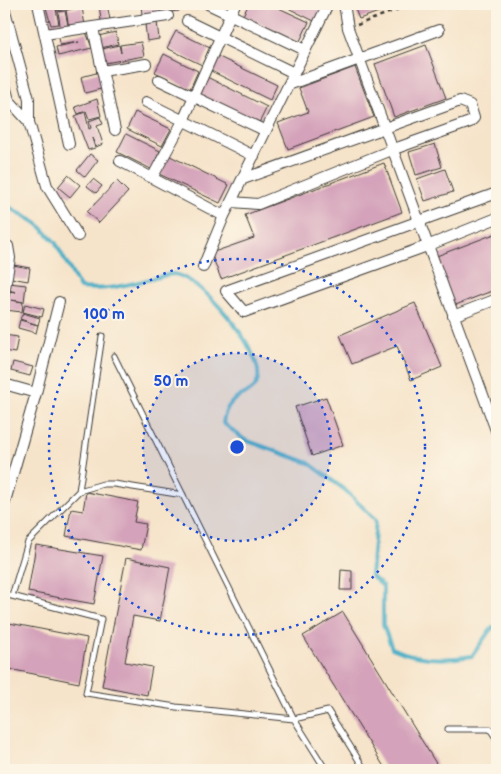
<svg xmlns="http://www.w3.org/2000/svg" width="501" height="774" font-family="'Balsamiq Sans',sans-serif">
  <rect width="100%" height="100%" fill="#fcf5e5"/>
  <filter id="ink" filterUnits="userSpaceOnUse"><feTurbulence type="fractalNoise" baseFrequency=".02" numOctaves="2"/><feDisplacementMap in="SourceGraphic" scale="10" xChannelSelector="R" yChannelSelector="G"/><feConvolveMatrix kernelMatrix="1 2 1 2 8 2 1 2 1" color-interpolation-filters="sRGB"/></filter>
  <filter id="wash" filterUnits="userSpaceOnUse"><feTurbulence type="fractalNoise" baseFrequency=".0096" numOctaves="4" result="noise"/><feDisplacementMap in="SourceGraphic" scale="20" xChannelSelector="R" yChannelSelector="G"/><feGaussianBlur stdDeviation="1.12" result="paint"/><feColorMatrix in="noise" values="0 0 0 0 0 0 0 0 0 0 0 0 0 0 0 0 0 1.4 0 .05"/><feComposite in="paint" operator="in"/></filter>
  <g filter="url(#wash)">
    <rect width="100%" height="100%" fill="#f6e4ca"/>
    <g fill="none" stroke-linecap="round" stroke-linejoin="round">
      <path stroke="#46aec6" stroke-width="4" d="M4,204L38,224L55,242L80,288C106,291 126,285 151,279C157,278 167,274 174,274C202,278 263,350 258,379C254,400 228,388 223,423L245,440L309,463L345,490L376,520L371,576L383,586V625L392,648C417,660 444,661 472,656L490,630L497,625"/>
    </g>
    <g id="blocks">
      <path fill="#d4a2ba" d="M45,4H55L59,24L51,25Z
        M56,4H70L71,8L57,11Z
        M99,4H107L110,20L101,21Z
        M141,4H178L179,11L142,15Z
        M249,4H270L309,22L299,43L243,15Z
        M280,4H325L316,22Z
        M353,4H401L359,19Z
        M82,7L85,26L69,29L66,10Z
        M65,11L69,29L61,30L58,12Z
        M157,22L159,39L147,41L145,24Z
        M176,31L210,48L202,65L167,48Z
        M86,32L92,48L58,56L56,47L79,42L60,45L59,37Z
        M116,32L118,44L101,48L98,36Z
        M141,42L144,56L105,63L102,49L119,45L121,53L120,45Z
        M426,45L446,98L394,117L375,64Z
        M164,54L198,71L190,89L155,72Z
        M217,56L277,85L270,100L209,70Z
        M355,67L374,117L288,149L278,123L308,112L299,88Z
        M100,72L101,89L85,93L81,77Z
        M207,77L267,107L258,125L198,95Z
        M97,99L101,116L89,119L86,111L78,114L75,107Z
        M85,112L89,129L91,128L89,121L100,117L103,124L97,126L103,144L96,147L92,138L95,148L88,150L75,116Z
        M135,112L171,129L162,146L127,129Z
        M126,134L160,151L151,169L117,152Z
        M435,144L442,167L416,175L409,152Z
        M90,154L98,160L85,177L77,170Z
        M168,155L229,185L220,203L159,174Z
        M384,163L402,212L221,279L211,253L254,238L245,215Z
        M445,169L453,192L425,201L417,179Z
        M68,175L80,185L70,197L58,187Z
        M93,179L102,186L96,193L87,186Z
        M117,181L128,192L99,223L87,212Z
        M497,233V289L453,306L434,257Z
        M13,265L30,268L28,281L11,278Z
        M9,283L26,285L24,302L11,300L23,302L22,312L5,310L8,291L16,292L8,290Z
        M415,303L442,367L411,380L397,346L352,364L340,335Z
        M25,304L44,309L42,317L23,312Z
        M23,313L40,318L38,325L20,319Z
        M20,320L38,325L36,333L18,328Z
        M4,335L18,337L15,353L4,351Z
        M13,362L33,367L30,376L11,371Z
        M326,397L343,445L312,456L295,407Z
        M86,492L138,502L134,522L146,524L141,550L66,536L71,509L83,511Z
        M36,545L103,556L94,604L28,592Z
        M126,558L170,567L160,621L133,616L125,662L152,667L147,695L102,686Z
        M341,570L352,571V590H340Z
        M343,612L440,770H386L303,636Z
        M4,622L87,638L79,683L4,668Z"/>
    </g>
  </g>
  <g filter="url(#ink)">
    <use href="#blocks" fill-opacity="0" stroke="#3d3a36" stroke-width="1"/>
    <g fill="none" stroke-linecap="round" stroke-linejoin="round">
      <defs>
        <path id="lane" d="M114,356L294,719L326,770
          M79,491L102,336
          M4,594L101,619L86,693L176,707L294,719L328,711L365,770
          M12,596L28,542L79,491L103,484H114L183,495
          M448,729H490L497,739"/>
        <path id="street" d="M38,4L69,144
          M208,4L305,50
          M344,4L348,28L497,433
          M4,7L29,99V122L47,186L78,236
          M187,21L294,73
          M93,28L115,130
          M45,34L168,16
          M102,71L146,64
          M159,80L266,131
          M4,82L9,100L29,122
          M288,85L439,30
          M146,102L254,156
          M120,161L224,216
          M152,178L183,121L235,4
          M497,193L226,291L244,312L427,246L497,218
          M232,202L258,204L394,149L470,122L474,118L470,105L460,101L243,179
          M4,245L8,246L10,258L4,294
          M203,267L224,216L328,4
          M453,316L497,299
          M4,384L36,393
          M4,505L36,393L59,302"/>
      </defs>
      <use href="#lane" stroke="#3d3a36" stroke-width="7"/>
      <use href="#street" stroke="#3d3a36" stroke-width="12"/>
      <path stroke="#3d3a36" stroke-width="2.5" stroke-dasharray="4 4" stroke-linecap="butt" d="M357,25L412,4"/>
      <use href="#lane" stroke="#fff" stroke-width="5"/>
      <use href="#street" stroke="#fff" stroke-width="10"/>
    </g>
  </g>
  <circle cx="237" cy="447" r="94" fill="#1d4ed8" fill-opacity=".12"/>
  <g fill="none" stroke="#1d4ed8" stroke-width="2.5" stroke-dasharray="2.5 5">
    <circle cx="237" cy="447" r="94"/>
    <circle cx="237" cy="447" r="188"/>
  </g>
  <circle cx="237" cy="447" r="8" fill="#1d4ed8" stroke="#fcf5e5" stroke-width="2.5"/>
  <g font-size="15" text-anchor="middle" font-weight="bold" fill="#1d4ed8" stroke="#fcf5e5" stroke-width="4" stroke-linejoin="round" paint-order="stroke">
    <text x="104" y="319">100 m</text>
    <text x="171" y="386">50 m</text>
  </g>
  <rect width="501" height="774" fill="none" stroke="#fcf5e5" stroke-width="20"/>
</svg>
